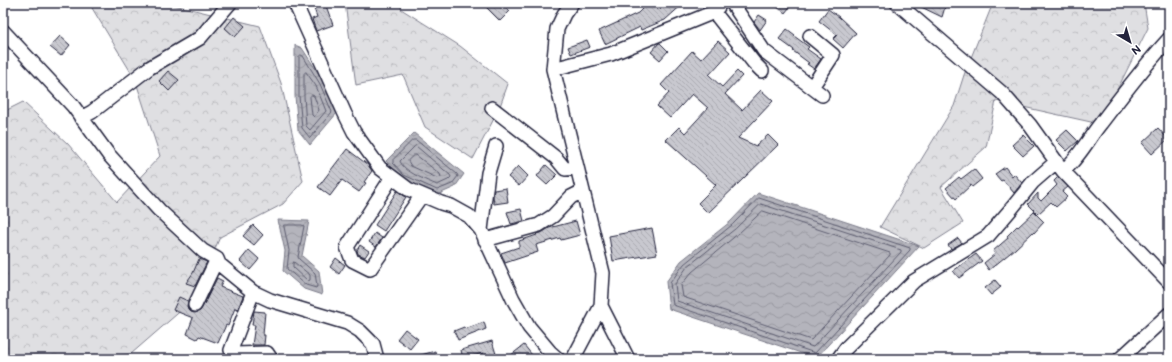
<svg xmlns="http://www.w3.org/2000/svg" width="1172" height="362" font-family="'Balsamiq Sans',sans-serif">
  <defs>
    <pattern id="forest-crowns" width="20" height="18" patternUnits="userSpaceOnUse"><rect width="20" height="18" fill="#dfdfe2"/><path d="M2 6a3 3 0 1 1 6 0M12 15a3 3 0 1 1 6 0" fill="none" stroke="#bfbfc3"/></pattern>
    <pattern id="water-waves" width="16" height="10" patternUnits="userSpaceOnUse"><rect width="16" height="10" fill="#b4b4bc"/><path d="M0 5q4-4 8 0t8 0" fill="none" stroke="#9a9aa2"/></pattern>
    <pattern id="building-back-hatch" width="6" height="6" patternUnits="userSpaceOnUse"><rect width="6" height="6" fill="#c8c8cf"/><path d="M-1 5l2 2M0 0l6 6M5-1l2 2" fill="none" stroke="#acacb3"/></pattern>
  </defs>
  <rect width="100%" height="100%" fill="#fff"/>
  <filter id="ink" filterUnits="userSpaceOnUse"><feTurbulence type="fractalNoise" baseFrequency=".025" numOctaves="2"/><feDisplacementMap in="SourceGraphic" scale="8" xChannelSelector="R" yChannelSelector="G"/><feConvolveMatrix kernelMatrix="1 2 1 2 8 2 1 2 1" color-interpolation-filters="sRGB"/></filter>
  <g filter="url(#ink)">
    <path fill="url(#forest-crowns)" stroke="#80808e" d="M96,3H170V4L260,26L281,83L303,181L283,204L220,237L192,301L131,354L97,359H3V112L23,102L68,144L117,202L160,156L135,79L92,8Z
      M345,3H402L401,9L460,46L508,84L499,109L473,159L425,127L403,75L356,85Z
      M993,3H1144L1148,28L1100,124L996,101L986,147L941,187L963,223L924,248L880,227L954,106L964,75Z"/>
    <path fill="url(#water-waves)" stroke="#7a7a88" d="M295,45L302,48L324,82L337,113L310,145L298,130L295,96Z
      M414,133L464,174L455,187L437,195L401,178L386,161Z
      M758,193L919,246L816,358L669,309L666,282L681,261L730,222Z
      M278,220L309,221L302,256L319,271L322,295L304,289L283,271L285,251Z"/>
    <g fill="none" stroke-linecap="round" stroke-linejoin="round">
      <path stroke="#5c5c6f" stroke-width="1" d="M301,55L303,56L320,84L332,112L310,138L302,128L299,96V57Z
        M306,72L316,86L326,111L310,130L306,126L304,96V74Z
        M312,95L314,96L319,110L314,117L312,115L310,97Z
        M413,140H416L457,174L458,176L452,184L437,190L404,175L393,163V160Z
        M416,146L450,175L451,177L448,180L437,185C426,180 404,172 400,161L414,147Z
        M414,155H416L440,174L441,177L437,178L411,166L408,161Z
        M759,198L910,248V250L815,353L673,305L670,283L684,264L732,225Z
        M761,204L901,250V252L813,347L677,301L675,284L687,267L735,229Z
        M763,211L890,253V255L811,340L683,297L681,285L692,272L739,233Z
        M284,225H302L304,226L298,257L299,259L315,273L317,286L316,288L306,285L287,269L289,251Z
        M294,262L310,275V280L308,281L293,267V264Z"/>
    </g>
    <path fill="url(#building-back-hatch)" stroke="#22223b" d="M312,3H325L333,25L316,31L312,19L317,17Z
      M482,3H502L510,11L500,21Z
      M648,3H650L657,10L665,3H684L665,20L641,30L640,27L605,44L599,31L638,13Z
      M780,3H793L785,13L777,7Z
      M913,3H936L945,7L942,17Z
      M828,9L839,17L856,33L843,48L833,39L837,35L819,21Z
      M759,15L767,20L760,30L754,22Z
      M234,17L245,26L235,37L225,28Z
      M787,29L795,35L794,36L809,47L807,49L821,59L814,69L807,64L809,63L793,51L794,50L779,39Z
      M60,36L70,45L61,56L50,47Z
      M587,40L590,47L571,54L568,47Z
      M718,41L730,52L709,75L722,87L737,71L742,76L725,94L742,110L761,90L773,101L738,138L756,146L768,135L778,145L708,213L698,203L716,185L666,140L679,127L685,133L708,108L692,94L670,118L657,106L669,93L661,85L692,51L701,59Z
      M659,43H660L668,51L660,60L651,52Z
      M168,71L179,80L169,91L159,81Z
      M1158,128L1168,139L1152,154L1142,143Z
      M1067,130L1078,141L1067,151L1056,140Z
      M1023,135L1034,146L1023,156L1012,145Z
      M347,149L368,165L372,171L364,182L366,183L359,192L342,180L330,196L318,187Z
      M546,165L557,175L547,185L537,176Z
      M518,166L528,176L519,186L508,177Z
      M1005,167L1012,176L1014,174L1022,183L1014,193L1003,180L1001,181L995,174Z
      M974,169L982,179L972,187L971,185L956,199L946,188L959,177L961,179Z
      M1058,177L1068,187L1062,192L1067,197L1056,207L1051,202L1038,214L1028,204L1038,193V198L1041,201L1057,185L1054,181Z
      M506,188L508,202L494,204L493,196L494,190Z
      M397,191L406,197L384,231L375,225Z
      M521,209L524,221L511,224L507,212Z
      M1034,212L1044,222L1034,233L1033,232L1015,249L989,270L984,263L995,254L993,251L1008,238L1007,236L1017,226L1018,227Z
      M576,221L580,235L561,240L560,238L536,245L538,252L505,263L501,253L519,247V241L537,235L536,234L543,232L549,228Z
      M253,225L263,235L254,245L243,236Z
      M652,228L657,254L613,261L609,236Z
      M375,233L382,238L376,247L369,242Z
      M958,238L962,243L951,249L948,245Z
      M360,245L369,251L365,257L358,254L357,250Z
      M249,250L259,259L257,262L250,270L240,261Z
      M976,254L982,261L959,278L953,271Z
      M336,258L345,265L339,274L330,267Z
      M199,259L207,262L195,286L186,283L193,273Z
      M217,278L223,281L220,287L243,296L238,309L235,308L228,326L226,325L218,343L199,336L197,339L187,334L193,318L173,310L179,297L188,301L187,306L188,309L191,312L195,313L200,311L202,308Z
      M995,280L1001,287L991,295L985,288Z
      M254,311L265,312L263,335H265L264,345H252L255,325H252Z
      M484,322L486,329L458,340L454,331L464,327L465,329Z
      M405,329L418,339L410,349L397,339Z
      M492,341L496,354L484,357L483,353L463,359L461,350Z
      M524,345L532,355L527,359H506Z
      M435,351L437,359H414V357Z"/>
    <g fill="none" stroke-linecap="round" stroke-linejoin="round">
      <defs>
        <path id="minor" d="M295,3L345,114L354,132L380,168L408,189L441,203L451,206L469,216L481,230L513,299L529,327L550,352L558,359
          M572,3L564,14L557,29L553,69L603,273L601,306L573,359
          M732,3L764,51L822,95
          M897,3L1002,93L1030,125L1063,171L1169,282
          M714,12L754,63L762,71
          M3,31L73,106L108,154L159,210L203,251L217,259L219,264L253,292L270,300L347,323L360,331L373,344L377,359
          M810,36L833,55L812,87
          M553,69L611,54L714,12L718,7L716,3
          M492,108L556,158L565,169L577,168
          M81,118L92,112L149,68L200,38L230,3
          M1063,171C1079,158 1088,139 1101,123C1123,94 1145,65 1169,39
          M392,177L347,247L352,260L370,269L422,195
          M481,230L488,173L496,146
          M485,240L539,225L553,216L571,197L583,191
          M253,292L231,350L236,354L267,353L271,359
          M195,305L217,259
          M601,306L628,359
          M838,359L846,348L914,281L988,236L1012,208L1033,182L1056,162
          M1120,359L1169,314"/>
      </defs>
      <use href="#minor" stroke="#22223b" stroke-width="16"/>
      <use href="#minor" stroke="#fff" stroke-width="13"/>
    </g>
  </g>
  <rect width="1172" height="362" fill="none" stroke="#fff" stroke-width="16"/>
  <rect x="8" y="8" width="1156" height="346" fill="none" stroke="#22223b" stroke-width="1.5" filter="url(#ink)"/>
  <g transform="translate(1130 42) rotate(142)" stroke="#ffffff" stroke-width="3" paint-order="stroke">
  <path d="M0-3L7 15L0 10L-7 15Z" fill="#22223b"/>
  <text y="-6" font-size="11" font-weight="bold" text-anchor="middle" fill="#22223b">N</text>
  </g>
</svg>
